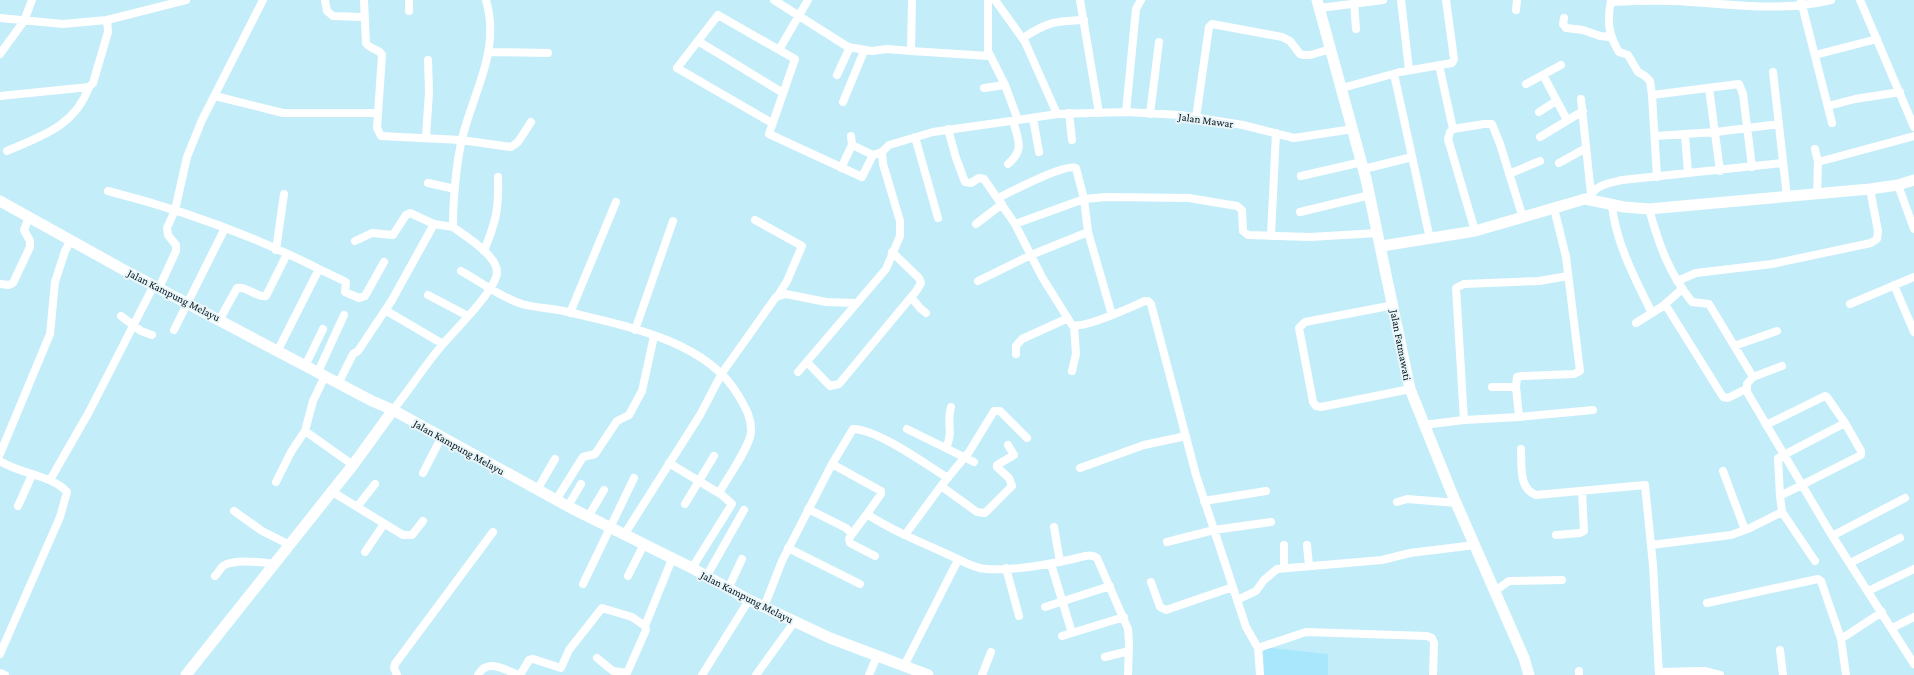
<svg xmlns="http://www.w3.org/2000/svg" width="1914" height="675" font-family="'Crimson Pro',serif">
  <rect width="100%" height="100%" fill="#c4edfa"/>
  <path fill="#a8e7fc" d="M1263,647L1328,654V675H1264Z"/>
  <g fill="none" stroke-linecap="round" stroke-linejoin="round">
    <path stroke="#fff" stroke-width="8" d="M325,0L327,11L333,16L364,17
      M364,0L366,43C370,50 379,48 382,55L377,128L381,136L461,140L511,147L518,142L531,122
      M774,0L848,47L872,51L887,49L911,51
      M912,0L911,51L989,56
      M988,0V51L1005,85L1018,120L1057,114L1126,112L1180,115L1243,125L1294,138L1353,129
      M995,0L1025,42L1057,114
      M1080,0L1099,113
      M1401,0L1409,70
      M1611,0C1607,21 1608,34 1619,52L1628,55L1638,72L1645,76L1650,81L1652,95L1657,177
      M1860,0L1914,127
      M1801,1L1832,123
      M1611,2C1631,1 1652,0 1672,1C1727,3 1777,13 1831,0
      M1354,3L1356,29
      M1320,8L1383,0
      M1516,10L1517,0
      M409,11V0
      M0,18L63,24L107,20L186,0
      M1564,18L1563,24L1566,28L1583,30L1600,36L1610,37
      M1023,38C1047,22 1055,21 1084,20
      M698,41L783,93
      M780,48L808,0
      M490,52L548,53
      M0,54L24,21L32,0
      M1815,55L1877,39
      M1439,65L1453,129
      M1773,72L1787,197
      M1394,74L1430,239
      M837,75L850,47
      M1543,75L1567,120
      M1526,84L1561,65
      M984,88L1005,85
      M1342,88L1400,72L1452,63L1454,59L1446,0
      M1709,88L1720,171
      M1652,95L1739,84L1743,94L1752,167
      M0,96L89,87L93,83L108,32L107,20
      M215,96L283,113H378
      M1581,99L1591,194
      M843,102L864,51
      M1828,106L1855,99L1900,92
      M1126,112L1136,9L1141,0
      M1539,112L1556,101
      M1069,113L1072,140
      M1150,114L1159,42
      M1033,118L1039,152
      M1196,118L1209,27L1212,24L1282,37L1290,41L1300,54L1304,55H1310L1331,49
      M772,123L677,68L718,15L795,59L769,134L862,177L873,155L882,152L889,145L933,132L1018,120
      M948,129L956,158L965,182L971,183L979,178L984,179L1015,224L1042,277L1072,325C1084,329 1131,307 1145,301H1148L1151,304L1196,475L1246,627L1258,648L1260,675
      M1685,135L1688,173
      M851,136L852,145L873,155
      M1655,136L1716,132L1779,124
      M426,137L429,92L428,60
      M915,137L938,218
      M1540,137L1583,111
      M1815,149L1818,162
      M7,151C42,136 75,126 89,87
      M1559,163L1586,148
      M1008,164C1025,150 1018,139 1013,121
      M841,168L852,145
      M1364,169L1412,157
      M1509,174L1540,161
      M1301,176L1362,162
      M428,183L455,189
      M1898,185L1914,229
      M108,191C179,209 254,236 319,269L278,350
      M1817,195L1818,162L1914,136
      M998,198C1010,192 1066,163 1076,168L1084,199L1015,224
      M1589,199C1594,185 1609,183 1622,180L1782,163
      M1612,205C1615,241 1636,281 1652,313
      M1649,209C1659,245 1669,273 1692,302L1709,304L1753,377
      M1300,212L1370,195
      M755,220L802,246L787,281L777,297
      M976,224L1002,204
      M1475,231L1448,139L1450,132L1453,129L1484,124H1492L1500,144L1523,218
      M1271,236L1276,133
      M355,241L372,233L393,235L406,215L410,213L434,224L453,227
      M276,250L284,194
      M484,251C496,221 499,210 498,177
      M319,269L346,282L345,292L359,298L365,296L384,262
      M461,271C481,282 500,297 522,304C536,308 550,308 564,311C622,325 706,340 738,395C745,407 752,418 751,432C750,447 727,478 719,493
      M978,281L1031,255L1088,232
      M1677,281L1696,273L1772,264L1871,243L1877,239L1878,231L1870,189
      M0,284L9,285L13,283L30,247V241L24,230L29,217
      M1894,285L1914,332
      M159,288L176,251V245L168,235L167,228L175,210L187,157L202,120L263,0
      M428,295L468,316
      M911,297L920,308L926,313
      M1665,304L1723,397L1728,398L1746,389
      M1850,304L1914,277
      M1394,305L1305,322L1299,328L1313,402L1316,406L1321,407L1410,389
      M385,310L443,344
      M570,313L616,202
      M1112,315L1088,232L1084,199L1107,197L1189,198L1237,206L1242,210L1243,231L1248,235L1310,237L1378,233
      M121,316L141,331L152,335
      M220,319L237,288C248,286 256,298 266,296L287,254
      M1636,323L1663,306L1682,289
      M174,330L225,228
      M635,330L673,221
      M1734,346L1777,331
      M1016,354V346L1022,339L1066,319
      M807,362L830,386L839,384L917,290L921,283L919,278L892,252
      M306,364L323,329
      M1782,366L1753,377L1747,384V392L1831,534L1914,664
      M1072,371L1076,354L1074,326
      M318,372L344,315
      M798,372L886,269L900,236V221L883,164L882,152
      M339,382L353,354L358,351L392,300L434,224
      M1492,387H1516
      M393,410C410,389 425,365 443,344C455,330 497,289 497,272C497,255 465,236 453,227C453,202 456,164 462,139C473,92 501,51 486,0
      M1519,417L1593,410
      M1464,420L1456,288L1464,284L1539,281L1568,276
      M1423,425L1464,420L1519,417L1516,387L1517,377L1522,376L1574,374L1580,371L1566,257L1554,208
      M1766,425L1825,396L1827,397L1845,423L1778,458L1780,496
      M907,429L974,462
      M305,431L353,465
      M946,448C954,431 946,423 951,407
      M1521,449C1522,465 1518,488 1536,495L1645,485L1653,565L1659,675
      M0,454L50,334L55,282L65,251L71,240
      M0,461C20,474 52,475 67,492L60,517L0,654
      M669,463L722,495L732,504L692,568
      M832,464L881,491V494L867,514C892,531 921,542 949,555C961,560 972,568 986,569C1014,571 1046,565 1073,559C1081,557 1090,553 1097,558L1128,629L1129,643L1128,675
      M1080,468L1144,445L1186,436
      M1723,471L1745,530L1750,528L1782,512L1780,496L1861,455V451L1845,423
      M423,473L441,438
      M50,480L89,412L154,285
      M276,482L291,452L305,431L313,401L325,376
      M941,486L977,512L985,513L1012,486L1009,478L997,467V465L1014,455L1008,445
      M537,490L555,459
      M331,491L403,535H412L423,521
      M556,500L583,457L595,454L617,421L629,415L642,391L654,336
      M1204,501L1266,491
      M1397,502L1407,499L1457,503
      M685,504L714,456
      M18,506L32,475
      M568,506L581,484
      M357,507L375,484
      M808,509L846,528L852,534L849,539L850,543L875,556
      M234,511L262,531L288,544
      M1782,512L1815,561
      M588,517L604,490
      M1054,527L1060,562
      M852,534L867,514
      M624,535L700,415L722,373L776,297L786,294L826,302L855,303
      M905,535L941,486L969,452L994,411H1000L1027,438
      M1556,535L1580,533L1584,531L1582,491
      M1832,536L1905,498
      M1167,542L1214,530L1271,522
      M1284,545V567
      M1307,545L1309,566
      M1651,545L1731,535L1745,530
      M788,548L860,584
      M365,552L384,524
      M1850,563L1900,538
      M1051,564L1072,633
      M1006,568L1019,616
      M215,576C218,573 220,569 223,566C234,559 261,562 273,564
      M628,576L644,544
      M706,577L744,510
      M1151,582L1160,607L1166,610L1233,587
      M583,584L634,478
      M728,589L742,559
      M1495,591L1509,581L1562,580
      M1868,591L1914,569
      M1237,600L1256,591L1264,580L1277,569L1382,560L1410,553L1475,545
      M1707,603L1818,579L1821,581L1841,639L1846,675
      M764,607L782,561L832,464L853,429C879,430 925,464 948,478
      M1045,607L1110,586
      M645,626L672,559
      M1892,628L1914,617
      M1062,636L1124,617
      M1841,639L1882,612
      M1258,648L1306,632L1427,636L1432,638L1434,643L1433,675
      M1780,650L1783,675
      M1105,657L1129,651
      M904,666L958,560
      M1579,671V675
      M1659,672L1704,671L1720,675
      M0,673L5,675
      M397,675L394,668L395,664L493,532
      M478,675C487,658 504,669 518,675
      M520,675L529,660L533,659L561,668L569,650L602,608L632,617L645,626L646,630L627,673L613,671L597,658
      M702,675L749,600
      M756,675L795,621
      M869,675L877,656
      M982,675L991,652"/>
    <path stroke="#fff" stroke-width="11" d="M1317,0L1366,179L1410,389L1453,496L1524,658L1529,675
      M0,201L124,270L372,401L393,410L571,508L692,568L749,600L830,638L928,675
      M1382,246L1475,231L1585,199L1624,207L1649,209L1870,189L1898,185L1914,180
      M186,675L353,465L393,410"/>
  </g>
  <g text-anchor="middle" stroke-width="4" stroke-linejoin="round" paint-order="stroke">
    <g font-size="11" fill="#001219" stroke="#e8f5f9">
      <text transform="translate(1206 120) rotate(8)" y="4">Jalan Mawar</text>
      <text transform="translate(174 295) rotate(27)" y="4">Jalan Kampung Melayu</text>
      <text transform="translate(1401 345) rotate(79)" y="4">Jalan Fatmawati</text>
      <text transform="translate(459 447) rotate(29)" y="4">Jalan Kampung Melayu</text>
      <text transform="translate(747 597) rotate(27)" y="4">Jalan Kampung Melayu</text>
    </g>
  </g>
</svg>
